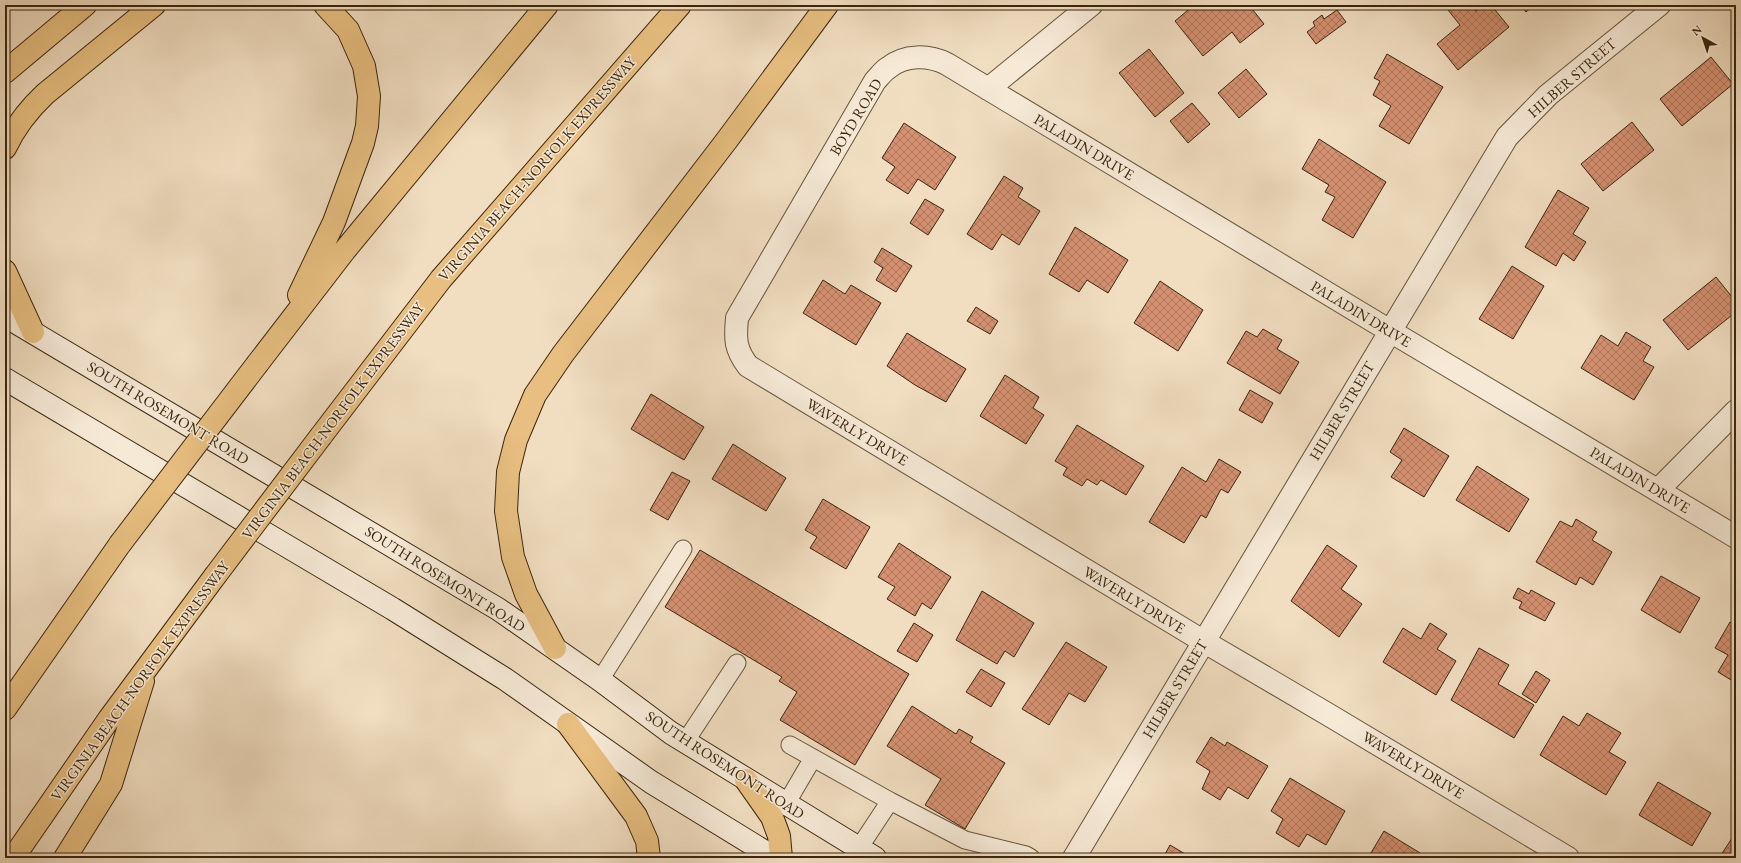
<svg xmlns="http://www.w3.org/2000/svg" width="1741" height="863" font-family="'EB Garamond',serif">
  <defs>
    <pattern id="building-cross-hatch" width="8" height="8" patternUnits="userSpaceOnUse"><rect width="8" height="8" fill="#d59171"/><path d="M0 0l8 8M0 8l8-8" fill="none" stroke="#ae765b"/></pattern>
  </defs>
  <rect width="100%" height="100%" fill="#f1dec1"/>
  <filter id="stains"><feTurbulence type="fractalNoise" baseFrequency=".005" numOctaves="4"/><feColorMatrix values="0 0 0 0 .2 0 0 0 0 .09 0 0 0 0 .02 0 0 0 .5 -.17"/></filter>
  <radialGradient id="worn" r=".72"><stop offset=".6" stop-color="#630" stop-opacity="0"/><stop offset="1" stop-color="#630" stop-opacity=".3"/></radialGradient>
  <path fill="url(#building-cross-hatch)" stroke="#39260d" d="M1194,5H1249L1264,24L1240,43L1232,32L1203,56L1175,21Z
    M1454,5H1460L1463,8L1467,5H1471L1476,11L1483,5H1491L1509,27L1458,70L1437,44L1460,25L1448,10Z
    M1521,5H1534L1526,12Z
    M1337,10L1346,22L1316,44L1307,32L1315,26L1313,22L1322,15L1324,19Z
    M1149,49L1184,93L1155,117L1119,73Z
    M1387,54L1443,87L1409,144L1379,126L1391,106L1373,95L1380,81L1374,78Z
    M1711,57L1733,84L1682,126L1660,99Z
    M1246,69L1267,94L1239,118L1218,93Z
    M1192,103L1210,124L1188,143L1170,121Z
    M1632,122L1654,150L1603,191L1581,164Z
    M904,123L956,157L935,190L918,179L908,194L886,180L895,167L882,158Z
    M1319,139L1386,182L1353,238L1322,220L1335,197L1325,192L1329,185L1302,169Z
    M1004,176L1023,188L1018,197L1040,211L1019,245L1002,234L992,250L967,234Z
    M1558,190L1589,208L1573,234L1586,242L1574,261L1563,253L1556,266L1525,247Z
    M925,199L944,210L928,235L910,223Z
    M1075,227L1128,260L1108,293L1087,280L1079,292L1049,274Z
    M882,248L912,266L896,292L876,280L883,268L874,262Z
    M1512,266L1544,286L1513,339L1479,319Z
    M1716,277L1736,302V312L1688,350L1663,320Z
    M823,280L845,294L851,285L881,303L856,345L803,313Z
    M1160,281L1203,310L1178,351L1134,323Z
    M976,307L998,321L990,334L967,321Z
    M1263,329L1282,340L1277,349L1299,362L1280,394L1227,363L1246,331L1257,337Z
    M1626,332L1651,347L1643,361L1654,367L1634,400L1581,368L1601,335L1618,346Z
    M907,333L966,369L946,402L915,385L887,366Z
    M1005,375L1039,397L1033,408L1044,415L1026,444L980,416Z
    M1250,390L1273,403L1262,423L1239,410Z
    M651,394L704,427L684,460L631,429Z
    M1077,425L1144,466L1126,495L1101,480L1097,485L1087,479L1082,486L1063,475L1067,468L1055,461Z
    M1404,428L1449,456L1424,497L1391,477L1402,460L1390,452Z
    M733,444L786,478L766,511L712,479Z
    M1219,459L1241,472L1228,493L1221,489L1206,518L1201,515L1184,543L1149,522L1182,467L1206,482Z
    M1477,466L1529,499L1509,532L1456,500Z
    M672,472L690,481L668,520L650,510Z
    M823,499L870,527L846,569L810,548L817,537L805,530Z
    M1576,519L1597,532L1592,540L1612,552L1593,585L1580,577L1576,585L1536,562L1560,521L1572,527Z
    M899,543L951,577L931,609L922,603L915,616L887,599L895,587L878,577Z
    M1327,545L1357,566L1341,589L1362,604L1339,637L1291,601Z
    M700,550L909,674L855,765L780,720L797,692L779,681L782,677L665,607Z
    M1661,576L1700,598L1680,633L1641,610Z
    M1518,588L1529,594L1531,590L1555,603L1545,621L1519,608L1522,602L1513,598Z
    M982,591L1034,623L1014,657L1005,651L997,664L956,640Z
    M1730,622L1736,626V683L1718,672L1728,655L1715,648Z
    M914,623L933,635L917,662L897,651Z
    M1430,623L1447,634L1437,649L1456,661L1436,695L1383,662L1403,628L1421,639Z
    M1066,642L1107,667L1085,702L1069,693L1049,725L1022,709Z
    M1479,648L1509,665L1498,684L1534,705L1514,738L1451,700Z
    M981,669L1005,683L991,707L966,692Z
    M1536,671L1550,680L1536,703L1522,694Z
    M912,706L956,734L959,729L973,737L970,742L1005,763L965,829L925,805L941,779L887,746Z
    M1587,713L1621,733L1609,752L1626,762L1606,795L1540,755L1563,716L1579,726Z
    M1211,737L1225,746L1227,742L1268,766L1248,799L1228,787L1220,800L1202,789L1210,771L1196,762Z
    M1290,778L1345,811L1326,845L1307,834L1299,847L1276,833L1283,819L1271,811Z
    M1658,782L1711,813L1692,846L1639,815Z
    M1384,831L1425,856L1424,858H1368Z
    M1736,832V858H1719Z
    M1170,845L1192,858H1163Z"/>
  <g fill="none" stroke-linecap="round" stroke-linejoin="round">
    <defs>
      <path id="service" d="M600,680L683,549
        M685,742L737,663
        M790,745L890,801L965,840L1026,855L1031,858
        M786,804L813,758
        M859,848L890,801"/>
      <path id="minor" d="M988,89L1091,5
        M1658,490L1736,411
        M1074,858L1507,137L1548,95L1659,5
        M1568,858L1329,715L1203,641L748,366C735,349 735,339 737,318L875,81C879,77 883,71 888,68C905,54 929,55 947,64L1390,331L1736,537"/>
      <path id="secondary" d="M5,316L498,609L600,680L671,733L875,858
        M5,379L393,609L505,679L651,782L775,858"/>
      <path id="motorway" d="M5,72L85,5
        M5,148C15,127 28,110 45,94L154,5
        M5,271L33,332
        M299,295L334,222L363,143L367,126L369,96L364,66L348,30L325,5
        M258,363L345,250L547,5
        M321,436L441,279L680,5
        M555,648L526,594L513,557L506,511L508,472L516,440L535,395L563,354L727,140L827,5
        M5,709L120,544
        M568,724L636,816L647,841L649,858
        M746,780L772,817L779,836L781,858
        M13,858L109,719L215,576
        M65,858L111,784L143,681"/>
    </defs>
    <use href="#service" stroke="#67543a" stroke-width="19"/>
    <use href="#minor" stroke="#67543a" stroke-width="24"/>
    <use href="#secondary" stroke="#39260d" stroke-width="24"/>
    <use href="#motorway" stroke="#39260d" stroke-width="24"/>
    <use href="#service" stroke="#f6ead7" stroke-width="17"/>
    <use href="#minor" stroke="#f6ead7" stroke-width="22"/>
    <use href="#secondary" stroke="#f6ead7" stroke-width="22"/>
    <use href="#motorway" stroke="#e8bf80" stroke-width="22"/>
    <defs>
      <path id="motorway-bridge" d="M120,544L258,363
        M215,576L321,436"/>
    </defs>
    <use href="#motorway-bridge" stroke="#39260d" stroke-width="24" stroke-linecap="butt"/>
    <use href="#motorway-bridge" stroke="#e8bf80" stroke-width="22"/>
  </g>
  <g text-anchor="middle" stroke-width="3" stroke-linejoin="round" paint-order="stroke">
    <g font-size="15" fill="#39260d" stroke="#f6ead7">
      <text transform="translate(1572 78) rotate(-41)" y="5">HILBER STREET</text>
      <text transform="translate(856 117) rotate(-59)" y="5">BOYD ROAD</text>
      <text transform="translate(1084 147) rotate(31)" y="5">PALADIN DRIVE</text>
      <text transform="translate(537 169) rotate(-49)" y="5">VIRGINIA BEACH-NORFOLK EXPRESSWAY</text>
      <text transform="translate(1361 314) rotate(31)" y="5">PALADIN DRIVE</text>
      <text transform="translate(1342 411) rotate(-59)" y="5">HILBER STREET</text>
      <text transform="translate(168 413) rotate(31)" y="5">SOUTH ROSEMONT ROAD</text>
      <text transform="translate(333 421) rotate(-53)" y="5">VIRGINIA BEACH-NORFOLK EXPRESSWAY</text>
      <text transform="translate(857 432) rotate(31)" y="5">WAVERLY DRIVE</text>
      <text transform="translate(1640 480) rotate(31)" y="5">PALADIN DRIVE</text>
      <text transform="translate(445 579) rotate(32)" y="5">SOUTH ROSEMONT ROAD</text>
      <text transform="translate(1134 600) rotate(31)" y="5">WAVERLY DRIVE</text>
      <text transform="translate(140 681) rotate(-54)" y="5">VIRGINIA BEACH-NORFOLK EXPRESSWAY</text>
      <text transform="translate(1175 689) rotate(-59)" y="5">HILBER STREET</text>
      <text transform="translate(725 765) rotate(33)" y="5">SOUTH ROSEMONT ROAD</text>
      <text transform="translate(1413 765) rotate(31)" y="5">WAVERLY DRIVE</text>
    </g>
  </g>
  <rect width="1741" height="863" fill="none" stroke="#f1dec1" stroke-width="20"/>
  <rect x="6" y="6" width="1729" height="851" fill="none" stroke="#39260d" stroke-width="2"/>
  <rect x="10" y="10" width="1721" height="843" fill="none" stroke="#39260d"/>
  <g transform="translate(1703 38) rotate(320)" stroke="#f6ead7" stroke-width="3" paint-order="stroke">
  <path d="M0-3L7 15L0 10L-7 15Z" fill="#39260d"/>
  <text y="-6" font-size="11" font-weight="bold" text-anchor="middle" fill="#39260d">N</text>
  </g>
  <rect width="100%" height="100%" filter="url(#stains)"/>
  <rect width="100%" height="100%" fill="url(#worn)"/>
</svg>
